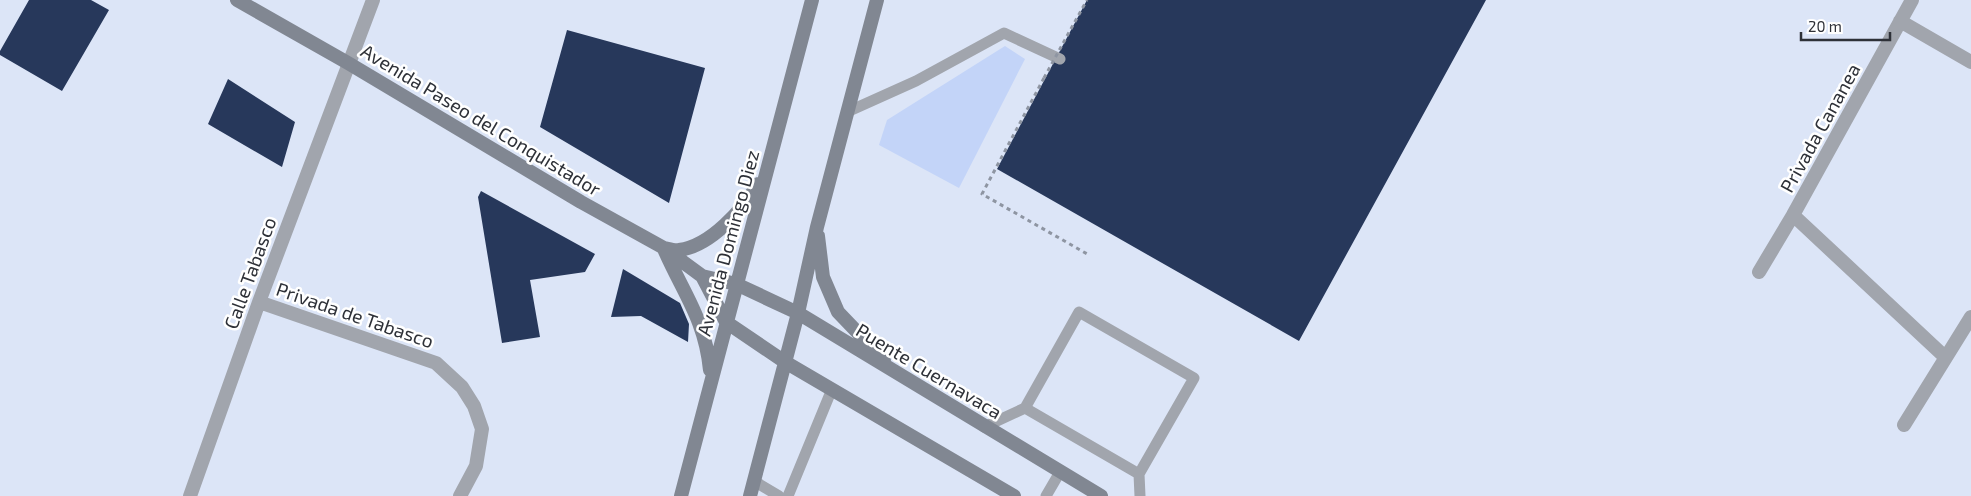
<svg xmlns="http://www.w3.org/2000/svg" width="1971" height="496" font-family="'Exo 2',sans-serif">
  <rect width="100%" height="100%" fill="#dce5f7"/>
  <path fill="#c3d4f8" d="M1005,46L1025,59L959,188L879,145L887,120Z"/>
  <path fill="#27385b" d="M29,0H91L109,10L62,91L0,55V51Z
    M1087,0H1486L1299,341L997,169Z
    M567,30L705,68L669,203L540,127Z
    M228,79L295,122L282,167L208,124Z
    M481,191L595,254L585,272L530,280L540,337L502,343L478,197Z
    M623,269L680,303L689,324L688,342L641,316L611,317Z"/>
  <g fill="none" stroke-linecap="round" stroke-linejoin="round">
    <path stroke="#8e95a2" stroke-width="3" stroke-dasharray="4 4" stroke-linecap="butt" d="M1067,36L1087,0
      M1044,78L982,194L1089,255"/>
    <path stroke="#a1a5ad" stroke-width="11" d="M847,112L916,81L1004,33L1060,59
      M1025,408L1079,312L1194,378L1139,474
      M984,427L1025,408L1139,474L1140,496
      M754,481L779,496
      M788,496L832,389
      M1046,496L1060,472"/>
    <path stroke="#a1a5ad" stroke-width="14" d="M1900,21L1971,62
      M1793,215L1945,357
      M1759,272L1793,215L1912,0
      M259,302L436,363L462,387L474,406L482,429L476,466L460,496
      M1904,425L1971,317
      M190,496L259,302L373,0"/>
    <path stroke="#818792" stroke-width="14" d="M237,0L348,63L581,202L664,248L702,276L736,284L798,313L1101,496
      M818,236L823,277L838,312L884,360
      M664,248C669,249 675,251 679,250C711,246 743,209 758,184
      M664,249C683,293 705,319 710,370
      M702,276L726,322L785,362L1014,496
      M681,496L812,0
      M750,496L798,313L817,227L877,0"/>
    <path stroke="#8e95a2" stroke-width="3" stroke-dasharray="4 4" stroke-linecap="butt" d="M1044,78L1067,36"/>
  </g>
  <g text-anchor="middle" stroke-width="5" stroke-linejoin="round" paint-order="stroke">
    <g font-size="19" fill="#2e3138" stroke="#fff">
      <text transform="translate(481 120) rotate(31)" y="7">Avenida Paseo del Conquistador</text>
      <text transform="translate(1820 128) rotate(-61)" y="7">Privada Cananea</text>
      <text transform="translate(728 243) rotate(-75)" y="7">Avenida Domingo Diez</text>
      <text transform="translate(250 273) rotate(-70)" y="7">Calle Tabasco</text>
      <text transform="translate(355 315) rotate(19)" y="7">Privada de Tabasco</text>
      <text transform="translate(929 371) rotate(31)" y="7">Puente Cuernavaca</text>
    </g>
  </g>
  <path d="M1801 32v8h89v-8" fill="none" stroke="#2e3138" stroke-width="2.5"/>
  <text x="1808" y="32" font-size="15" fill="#2e3138" stroke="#ffffff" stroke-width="4" paint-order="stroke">20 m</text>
</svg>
